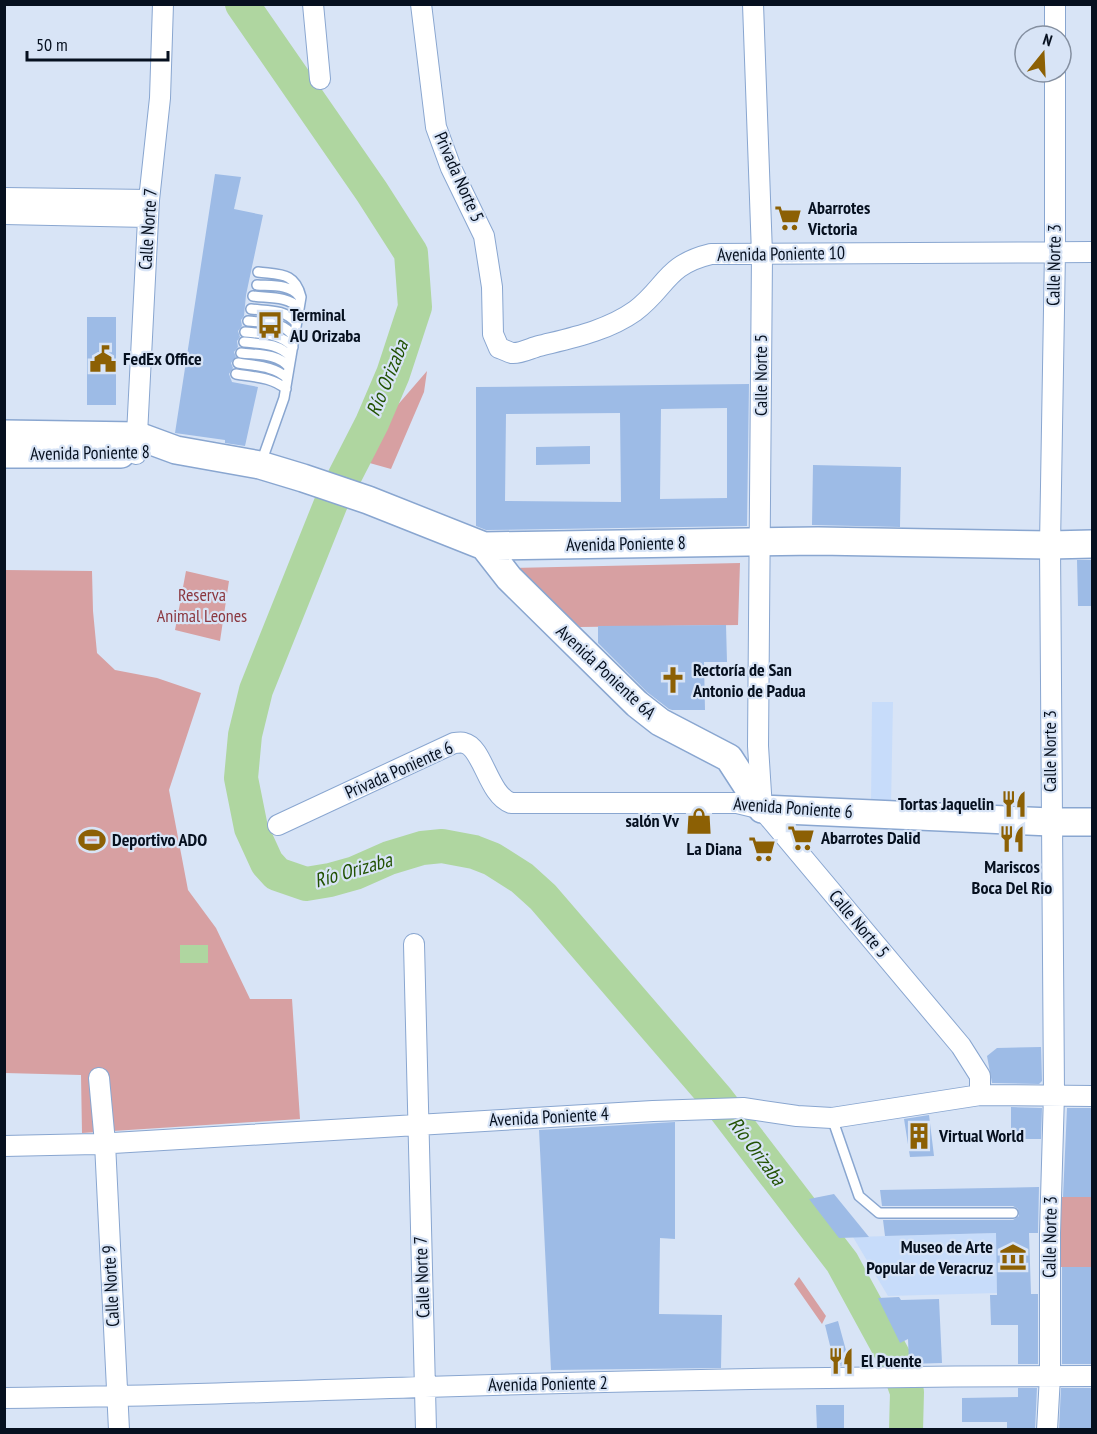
<svg xmlns="http://www.w3.org/2000/svg" width="1097" height="1434" font-family="'PT Sans Narrow',sans-serif">
  <rect width="100%" height="100%" fill="#d8e4f6"/>
  <path fill="#c7dcfa" d="M872,702H893L891,806H871Z
    M996,1233L997,1293L888,1296L853,1237Z"/>
  <path fill="#d7a0a2" d="M427,371L424,392L391,469L366,462L364,444Z
    M740,563L738,625L580,627L512,568Z
    M5,570L92,571L93,611L97,653L115,670L157,678L201,693L169,790L188,890L216,928L250,999H292L300,1119L82,1133L81,1075L5,1073Z
    M186,571L229,581L220,641L175,630Z
    M1060,1197H1092V1267H1060Z
    M799,1277L826,1316L822,1324L794,1284Z"/>
  <path fill="#afd6a0" d="M180,945H208V963H180Z"/>
  <g fill="none" stroke-linecap="round" stroke-linejoin="round">
    <path stroke="#afd6a0" stroke-width="34" d="M242,4L372,192L411,253L415,307L393,374L372,423L331,503L256,690L245,735L241,778L251,828L267,863L277,874L306,884L330,880L355,873L389,858L422,848L442,846L474,852L492,859L522,878L543,897L717,1099L842,1262L896,1361L907,1392L906,1430"/>
  </g>
  <path fill="#9dbbe6" fill-rule="evenodd" d="M215,174L241,177L234,209L263,215L246,295L244,316L241,320L242,326L238,331L240,337L237,341L238,347L234,352L236,357L231,363L233,368L229,374L232,382L258,387L245,446L225,443V440L175,433Z
    M87,317H116V405H87Z
    M749,384L747,526L486,530L476,526V387ZM727,408V498L660,499L661,409ZM620,413L621,502L505,501L506,414Z
    M590,446V464L536,465V447Z
    M813,465L901,467L900,527L812,525Z
    M1077,560H1092V606H1078Z
    M726,625L727,662H704L705,710H672L669,709L647,692L598,643V626Z
    M1041,1047L1042,1081L1039,1084L992,1083L987,1056L997,1048Z
    M1011,1107L1042,1108L1041,1139H1011Z
    M1067,1108H1092V1197H1063Z
    M929,1115L934,1156L910,1157L904,1119Z
    M675,1122V1239L660,1238L659,1314L722,1315L721,1368L551,1370L539,1130Z
    M1039,1187L1038,1233H1029L1031,1294H1038V1364H1018V1325H991L990,1295H997L996,1233L885,1236L883,1220H1013L1019,1216L1018,1209L1013,1206H882L880,1190Z
    M834,1194L869,1237L839,1238L809,1199Z
    M1062,1267H1092V1364H1062Z
    M899,1297L901,1300L939,1299L942,1363L909,1364L908,1339L900,1343L878,1298Z
    M838,1321L850,1365L848,1366H835L825,1325Z
    M1018,1388H1037L1035,1430H1007V1422H962V1398L1018,1397Z
    M1061,1388H1092V1430H1059Z
    M816,1405H844V1430H817Z"/>
  <g fill="none" stroke-linecap="round" stroke-linejoin="round">
    <defs>
      <path id="lane" d="M258,272C280,275 295,272 301,297L284,398L261,463
        M257,285C271,286 290,284 299,296
        M253,296C269,298 288,296 299,308
        M251,309C267,311 286,309 296,323
        M248,321C266,323 283,321 294,337
        M245,332C263,334 280,333 293,347
        M244,342C262,344 278,343 291,357
        M241,353C258,355 277,353 289,367
        M238,363C256,366 274,366 287,378
        M236,374C254,377 272,377 286,389
        M832,1118L859,1196L879,1213H1013"/>
      <path id="street" d="M313,4L320,79
        M421,4L436,127L451,168L484,236L492,287L493,334L499,348C503,349 508,352 512,353C520,354 531,348 539,346C571,338 607,331 635,311C667,287 665,265 711,254L1092,252
        M753,4L762,254L758,746L762,809L961,1046L980,1076V1095
        M1055,36V4
        M4,198L149,200
        M4,214L148,217
        M136,454L149,200L160,98L163,4
        M278,825L454,743C457,743 461,742 464,743C483,747 488,795 511,803H737L762,809
        M414,944L426,1430
        M99,1078L105,1143L119,1430
        M4,1146L96,1144L653,1111L743,1108L797,1116L832,1118L980,1095L1092,1096
        M4,1398C145,1397 285,1391 425,1387C648,1380 870,1376 1092,1376
        M1047,1430L1050,1376V1233L1054,1094L1050,545L1055,251V72"/>
      <path id="secondary" d="M4,434L138,436L176,450L260,465L303,478L368,500L484,546L818,541L1050,545L1092,544
        M4,454H121
        M484,546L509,578L637,704L660,722L729,758L762,809L1051,822H1092"/>
    </defs>
    <use href="#lane" stroke="#89a6d0" stroke-width="12"/>
    <use href="#street" stroke="#89a6d0" stroke-width="22"/>
    <use href="#secondary" stroke="#89a6d0" stroke-width="30"/>
    <use href="#lane" stroke="#fff" stroke-width="9"/>
    <use href="#street" stroke="#fff" stroke-width="20"/>
    <use href="#secondary" stroke="#fff" stroke-width="27"/>
  </g>
  <defs>
    <symbol id="supermarket-bare" viewBox="-9 -9 18 18"><path d="M-6-5.5h2.5l.6 2H6L4.5 2H-2.5L-4.4-4H-6ZM-1.5 3.2a1.3 1.3 0 1 0 .1 0ZM3 3.2a1.3 1.3 0 1 0 .1 0Z" fill="#8c6004" stroke="#d8e4f6" stroke-width="2.5" paint-order="stroke"/></symbol>
    <symbol id="bus-bare" viewBox="-9 -9 18 18"><path d="M-5-6H5V4H4V6H2V4H-2V6H-4V4H-5ZM-3.5-4V0h7V-4ZM-3.5 1.2v1.5H-2V1.2ZM2 1.2v1.5H3.5V1.2Z" fill="#8c6004" stroke="#d8e4f6" stroke-width="2.5" paint-order="stroke"/></symbol>
    <symbol id="civic-bare" viewBox="-9 -9 18 18"><path d="M-.6-6.5H3V-4.5H.6V-3L4-1V1h2V6H-6V1h2V-1L-.6-3ZM-1.2 2.5V6h2.4V2.5Z" fill="#8c6004" stroke="#d8e4f6" stroke-width="2.5" paint-order="stroke"/></symbol>
    <symbol id="church-bare" viewBox="-9 -9 18 18"><path d="M-1.2-6h2.4v3.5h3.3v2.4h-3.3V6h-2.4V-.1h-3.3v-2.4h3.3Z" fill="#8c6004" stroke="#d8e4f6" stroke-width="2.5" paint-order="stroke"/></symbol>
    <symbol id="restaurant-bare" viewBox="-9 -9 18 18"><path d="M-5-6h1v4h1v-4h1v4h1v-4h1v5L-1.5 .5V6h-2V.5L-5-1ZM5-6V6H3V1.5H1.5Q1.5-4 5-6Z" fill="#8c6004" stroke="#d8e4f6" stroke-width="2.5" paint-order="stroke"/></symbol>
    <symbol id="shop-bare" viewBox="-9 -9 18 18"><path d="M-5-2.5h2.3a2.7 3.5 0 0 1 5.4 0H5L5.5 6h-11ZM-1.5-2.5h3a1.5 2.3 0 0 0-3 0Z" fill="#8c6004" stroke="#d8e4f6" stroke-width="2.5" paint-order="stroke"/></symbol>
    <symbol id="stadium-bare" viewBox="-9 -9 18 18"><path d="M0-5a6.5 5 0 1 0 0 10a6.5 5 0 1 0 0-10ZM-3.5-1.8h7v3.6h-7Z" fill="#8c6004" stroke="#d8e4f6" stroke-width="2.5" paint-order="stroke"/></symbol>
    <symbol id="building-bare" viewBox="-9 -9 18 18"><path d="M-4-6H4V6H1V3H-1V6H-4ZM-2.5-4.3h1.7v1.8h-1.7ZM.8-4.3h1.7v1.8H.8ZM-2.5-1h1.7V.8h-1.7ZM.8-1h1.7V.8H.8Z" fill="#8c6004" stroke="#d8e4f6" stroke-width="2.5" paint-order="stroke"/></symbol>
    <symbol id="museum-bare" viewBox="-9 -9 18 18"><path d="M0-6L6-3V-2H-6V-3ZM-5-1h2V3h-2ZM-1-1h2V3h-2ZM3-1h2V3H3ZM-6 4H6V6H-6Z" fill="#8c6004" stroke="#d8e4f6" stroke-width="2.5" paint-order="stroke"/></symbol>
  </defs>
  <g fill-rule="evenodd">
    <use href="#supermarket-bare" x="769" y="199" width="38" height="38"/>
    <use href="#bus-bare" x="251" y="306" width="38" height="38"/>
    <use href="#civic-bare" x="84" y="340" width="38" height="38"/>
    <use href="#church-bare" x="654" y="661" width="38" height="38"/>
    <use href="#restaurant-bare" x="995" y="785" width="38" height="38"/>
    <use href="#shop-bare" x="680" y="802" width="38" height="38"/>
    <use href="#supermarket-bare" x="782" y="819" width="38" height="38"/>
    <use href="#restaurant-bare" x="993" y="820" width="38" height="38"/>
    <use href="#stadium-bare" x="73" y="821" width="38" height="38"/>
    <use href="#supermarket-bare" x="743" y="830" width="38" height="38"/>
    <use href="#building-bare" x="900" y="1117" width="38" height="38"/>
    <use href="#museum-bare" x="994" y="1238" width="38" height="38"/>
    <use href="#restaurant-bare" x="822" y="1342" width="38" height="38"/>
  </g>
  <g text-anchor="middle" stroke-width="4.5" stroke-linejoin="round" paint-order="stroke">
    <g font-size="18" fill="#06101f" stroke="#d8e4f6">
      <text transform="translate(459 177) rotate(66)" y="6">Privada Norte 5</text>
      <text transform="translate(148 229) rotate(-86)" y="6">Calle Norte 7</text>
      <text transform="translate(781 254) rotate(-1)" y="6">Avenida Poniente 10</text>
      <text transform="translate(1054 265) rotate(-89)" y="6">Calle Norte 3</text>
      <text transform="translate(761 375) rotate(-90)" y="6">Calle Norte 5</text>
      <text transform="translate(90 453) rotate(-1)" y="6">Avenida Poniente 8</text>
      <text transform="translate(626 544) rotate(-1)" y="6">Avenida Poniente 8</text>
      <text transform="translate(606 672) rotate(43)" y="6">Avenida Poniente 6A</text>
      <text transform="translate(1050 751) rotate(-90)" y="6">Calle Norte 3</text>
      <text transform="translate(399 770) rotate(-24)" y="6">Privada Poniente 6</text>
      <text transform="translate(793 808) rotate(4)" y="6">Avenida Poniente 6</text>
      <text transform="translate(859 924) rotate(50)" y="6">Calle Norte 5</text>
      <text transform="translate(549 1117) rotate(-3)" y="6">Avenida Poniente 4</text>
      <text transform="translate(1050 1237) rotate(-89)" y="6">Calle Norte 3</text>
      <text transform="translate(422 1277) rotate(-92)" y="6">Calle Norte 7</text>
      <text transform="translate(111 1286) rotate(-93)" y="6">Calle Norte 9</text>
      <text transform="translate(548 1384) rotate(-1)" y="6">Avenida Poniente 2</text>
    </g>
    <g font-size="18" font-weight="bold" fill="#06101f" stroke="#d8e4f6" text-anchor="start">
      <text x="808" y="214">Abarrotes<tspan x="808" dy="21">Victoria</tspan></text>
      <text x="290" y="321">Terminal<tspan x="290" dy="21">AU Orizaba</tspan></text>
      <text x="123" y="365">FedEx Office</text>
      <text x="693" y="676">Rectoría de San<tspan x="693" dy="21">Antonio de Padua</tspan></text>
      <text x="994" y="810" text-anchor="end">Tortas Jaquelin</text>
      <text x="679" y="827" text-anchor="end">salón Vv</text>
      <text x="821" y="844">Abarrotes Dalid</text>
      <text x="112" y="846">Deportivo ADO</text>
      <text x="742" y="855" text-anchor="end">La Diana</text>
      <text x="1012" y="873" text-anchor="middle">Mariscos<tspan x="1012" dy="21">Boca Del Rio</tspan></text>
      <text x="939" y="1142">Virtual World</text>
      <text x="993" y="1253" text-anchor="end">Museo de Arte<tspan x="993" dy="21">Popular de Veracruz</tspan></text>
      <text x="861" y="1367">El Puente</text>
    </g>
    <g font-size="18" fill="#8b373f" stroke="#d8e4f6">
      <text x="202" y="601">Reserva<tspan x="202" dy="21">Animal Leones</tspan></text>
    </g>
    <g font-size="20" font-style="italic" fill="#225203" stroke="#d8e4f6">
      <text transform="translate(387 378) rotate(-68)" y="7">Río Orizaba</text>
      <text transform="translate(353 870) rotate(-16)" y="7">Río Orizaba</text>
      <text transform="translate(757 1151) rotate(53)" y="7">Río Orizaba</text>
    </g>
  </g>
  <rect width="1097" height="1434" fill="none" stroke="#06101f" stroke-width="12"/>
  <g transform="translate(1043 54) rotate(18)"><circle r="28" fill="#d8e4f6" stroke="#848fa0" stroke-width="1.5"/>
  <path d="M0-4.5L10 22L0 15L-10 22Z" fill="#8c6004"/>
  <text y="-9" font-size="16" font-weight="bold" text-anchor="middle" fill="#06101f">N</text>
  </g>
  <path d="M27 51v9h141v-9" fill="none" stroke="#06101f" stroke-width="3"/>
  <text x="36" y="51" font-size="18" fill="#06101f" stroke="#d8e4f6" stroke-width="4.5" paint-order="stroke">50 m</text>
</svg>
